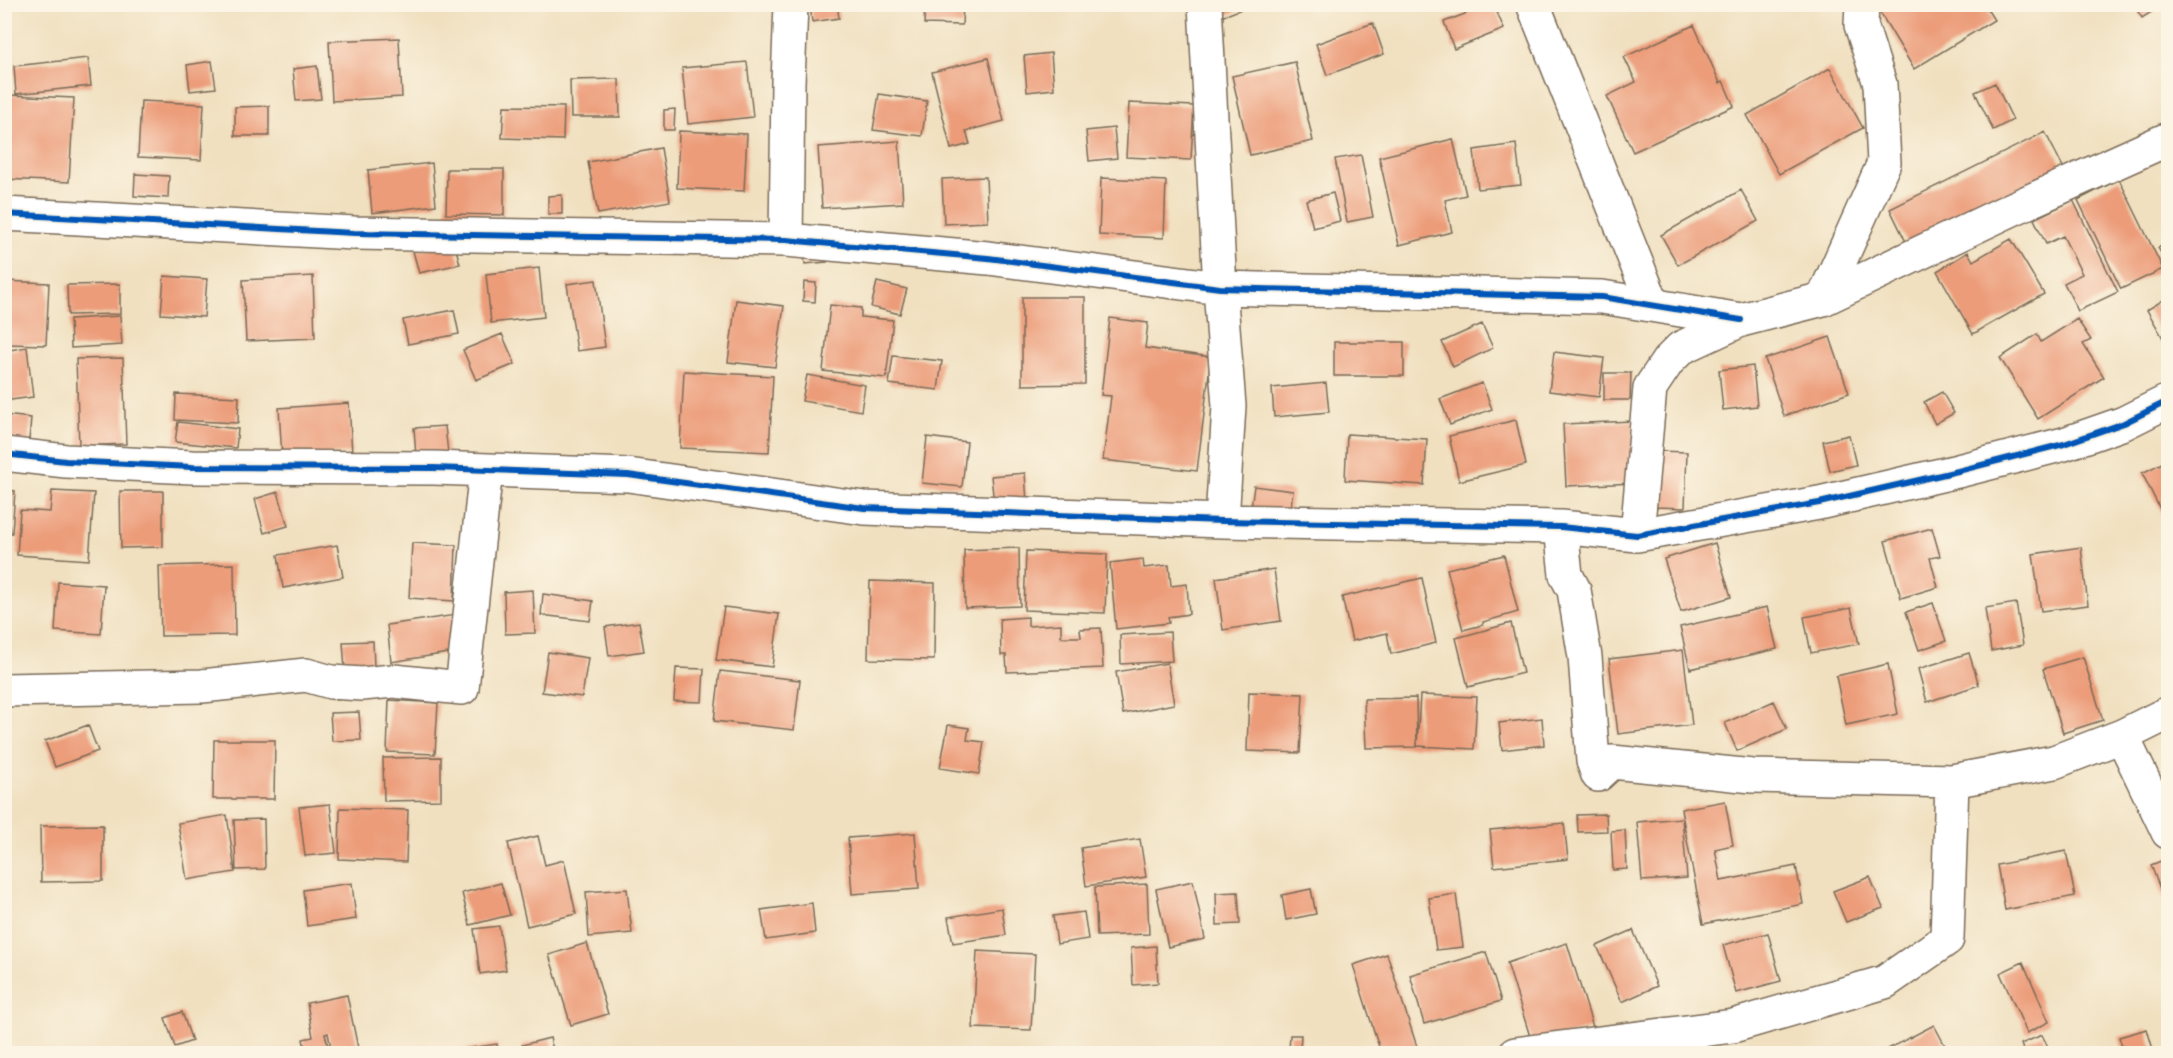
<svg xmlns="http://www.w3.org/2000/svg" width="2173" height="1058" font-family="Pangolin,sans-serif">
  <rect width="100%" height="100%" fill="#fcf5e5"/>
  <filter id="ink" filterUnits="userSpaceOnUse"><feTurbulence type="fractalNoise" baseFrequency=".0167" numOctaves="2"/><feDisplacementMap in="SourceGraphic" scale="12" xChannelSelector="R" yChannelSelector="G"/><feConvolveMatrix kernelMatrix="1 2 1 2 8 2 1 2 1" color-interpolation-filters="sRGB"/></filter>
  <filter id="wash" filterUnits="userSpaceOnUse"><feTurbulence type="fractalNoise" baseFrequency=".008" numOctaves="4" result="noise"/><feDisplacementMap in="SourceGraphic" scale="24" xChannelSelector="R" yChannelSelector="G"/><feGaussianBlur stdDeviation="1.35" result="paint"/><feColorMatrix in="noise" values="0 0 0 0 0 0 0 0 0 0 0 0 0 0 0 0 0 1.4 0 .05"/><feComposite in="paint" operator="in"/></filter>
  <g filter="url(#wash)">
    <rect width="100%" height="100%" fill="#f0e0c0"/>
    <g id="blocks">
      <path fill="#ec9c79" d="M742,4H782L781,12Z
        M810,4H837L839,18L812,22Z
        M925,4H963L962,25L924,24Z
        M1216,4H1252V5L1221,17Z
        M1890,4H1984L1994,20L1914,69L1879,11Z
        M2133,4H2164L2142,18Z
        M1488,5H1494L1504,29L1454,49L1444,22Z
        M1373,23L1384,54L1327,75L1316,44Z
        M1694,25L1720,83L1723,81L1734,106L1633,152L1607,96L1636,82L1624,57Z
        M399,38L402,97L332,101L329,41Z
        M1051,53L1054,89L1027,92L1024,56Z
        M88,58L91,86L16,94L14,66Z
        M988,58L1004,121L966,131L970,144L951,149L932,72Z
        M212,61L216,88L190,91L187,65Z
        M747,62L753,117L688,124L682,68Z
        M1295,62L1313,141L1250,155L1232,76Z
        M317,66L321,99L296,101L293,69Z
        M1830,68L1863,128L1779,174L1747,115Z
        M619,79L620,117H571L570,80Z
        M1995,83L2013,120L1993,130L1975,92Z
        M879,94L927,101L922,136L873,130Z
        M8,95L74,98L69,182L4,179Z
        M141,101L204,104L201,160L138,157Z
        M1129,103L1194,106L1191,160L1126,157Z
        M269,106V136H235V107Z
        M504,106L564,107L563,140L502,138Z
        M675,109L674,130H664V110Z
        M1114,128L1117,158L1089,161L1086,131Z
        M679,131L747,134L744,191L677,188Z
        M2045,132L2066,173L1910,250L1890,209Z
        M1453,139L1466,195L1445,200L1452,232L1399,245L1379,157Z
        M899,141L903,203L822,208L818,147Z
        M1516,144L1521,185L1478,189L1474,150Z
        M661,148L670,201L598,214L588,162Z
        M1361,155L1373,217L1347,222L1335,159Z
        M432,163L436,205L372,213L368,170Z
        M447,169H504V215L446,214Z
        M135,174L169,176L168,198L134,196Z
        M986,177L988,222L944,224L942,179Z
        M1101,178L1166,181L1164,238L1099,235Z
        M2119,179L2163,269L2121,289L2078,200Z
        M1741,190L1758,221L1678,265L1661,235Z
        M1333,193L1340,221L1313,228L1306,200Z
        M562,195V214H548V196Z
        M2073,200L2118,292L2078,311L2064,283L2082,274L2063,236L2046,244L2034,219Z
        M2011,239L2044,294L1973,334L1937,271L1968,252L1973,261Z
        M454,242L460,264L419,273L413,251Z
        M2168,242V264L2158,248Z
        M825,249L827,262L805,264L803,251Z
        M539,268L544,317L491,323L486,274Z
        M164,276L207,279L204,317L161,314Z
        M313,276L315,338L246,341L243,280Z
        M596,280L605,347L577,351L567,284Z
        M4,281L49,283L46,345L4,344Z
        M804,282L816,283L815,302L803,301Z
        M877,282L907,289L900,314L871,307Z
        M120,284V314L68,315L67,285Z
        M1022,297H1085V384L1022,385Z
        M2168,297V334L2163,338L2147,310Z
        M736,300L784,306L775,367L728,362Z
        M830,305L861,308V317L893,320L886,378L823,371Z
        M454,310L459,334L408,344L403,320Z
        M120,316L122,345L71,348L70,319Z
        M1110,318L1148,323L1145,348L1211,357L1197,471L1103,460L1111,396L1101,395Z
        M2077,319L2091,340L2083,344L2104,377L2038,419L2000,358L2037,334L2041,342Z
        M1482,324L1493,348L1453,367L1442,342Z
        M502,334L515,364L476,380L463,350Z
        M1830,337L1849,393L1784,416L1765,359Z
        M1334,342H1404V376H1334Z
        M27,347L33,397L4,401V351Z
        M1554,352L1604,358L1599,397L1549,391Z
        M893,356L942,361L938,390L889,384Z
        M123,358L126,444L79,446L76,359Z
        M1753,366L1757,406L1723,410L1719,370Z
        M684,371L773,376L769,452L680,448Z
        M1604,373H1631L1630,400H1604Z
        M807,375L865,385L861,411L802,401Z
        M1326,383L1329,412L1274,417L1272,388Z
        M1482,383L1492,409L1450,425L1440,399Z
        M1942,392L1954,413L1935,424L1924,402Z
        M176,394L239,397L238,423L175,420Z
        M349,403L352,453L282,458L279,408Z
        M4,415L31,418L28,451L4,449Z
        M1516,420L1526,465L1459,481L1449,436Z
        M1633,421L1636,483L1566,486L1563,424Z
        M178,422L238,429L236,448L175,442Z
        M445,426L448,453L416,457L414,428Z
        M1347,434L1427,439L1424,485L1345,480Z
        M1849,435L1856,465L1830,471L1823,441Z
        M927,437L967,442L962,487L922,483Z
        M1657,451L1687,452L1685,508L1655,507Z
        M2168,460V510L2162,513L2142,473Z
        M1025,473L1027,502L994,504L991,476Z
        M1254,486L1293,491L1290,514L1251,508Z
        M4,490L15,491L12,533H4Z
        M52,491L94,493L89,560L17,555L20,510L50,512Z
        M120,491H163V547L121,548Z
        M278,492L288,526L264,533L255,499Z
        M1932,528L1940,556L1930,558L1938,587L1901,598L1885,541Z
        M412,543L456,545L454,601L409,598Z
        M1715,543L1731,597L1681,612L1664,559Z
        M337,545L343,577L283,588L278,555Z
        M2081,547L2088,605L2041,611L2033,554Z
        M1019,548L1020,606L965,608L964,550Z
        M1026,551L1107,554L1105,613L1024,610Z
        M1504,555L1518,612L1483,622V625L1463,630L1447,569Z
        M1143,559L1144,568L1169,565L1171,586L1187,584L1189,614L1168,617L1169,623L1116,629L1110,563Z
        M234,564L235,635L161,636L159,566Z
        M1274,569L1281,621L1223,630L1216,578Z
        M1422,578L1436,643L1391,654L1387,633L1352,641L1342,597Z
        M870,581L935,583L934,660L868,659Z
        M58,582L104,585L101,634L55,631Z
        M533,590L535,633L505,634L504,592Z
        M543,594L593,601L590,621L541,615Z
        M1933,603L1946,641L1919,650L1906,612Z
        M2016,603L2023,645L1991,651L1985,608Z
        M724,607L779,614L772,667L716,660Z
        M1767,607L1777,649L1690,669L1680,627Z
        M1851,608L1859,644L1811,653L1804,617Z
        M456,615L461,651L391,662L387,625Z
        M1028,617V626L1061,624V637H1081L1080,629L1101,628L1103,668L1007,672L1006,655H1001L1000,619Z
        M639,622L644,651L609,656L605,627Z
        M1511,623L1523,673L1468,687L1456,638Z
        M1170,632L1172,661L1121,664L1120,635Z
        M373,641L374,669L345,670L343,642Z
        M1683,650L1692,725L1618,734L1609,659Z
        M548,652L588,658L582,697L542,692Z
        M1969,653L1979,685L1927,702L1918,669Z
        M2083,657L2103,720L2063,733L2043,669Z
        M1167,663L1174,704L1123,714L1116,672Z
        M1888,664L1898,714L1846,725L1836,676Z
        M676,668L704,669L702,702L674,701Z
        M720,671L800,680L794,730L714,721Z
        M1249,692L1303,694L1300,753L1247,751Z
        M1420,695L1477,697L1474,749L1417,746Z
        M1416,698L1417,747L1366,748L1364,699Z
        M389,700L438,703L435,754L387,752Z
        M1774,701L1787,729L1737,751L1725,723Z
        M359,712L361,740L332,741L330,713Z
        M1542,718L1544,745L1502,750L1499,723Z
        M88,725L98,751L55,767L45,741Z
        M948,725L969,728L967,740L984,742L979,774L940,768Z
        M214,740H275L274,799H213Z
        M441,757V800L384,801L383,758Z
        M1725,801L1733,845L1715,849L1721,881L1796,866L1803,904L1703,924L1681,809Z
        M330,804L336,853L305,856L299,807Z
        M340,808L408,810L406,862L339,859Z
        M1606,814L1607,831L1578,832L1577,815Z
        M227,815L235,872L187,880L178,823Z
        M1682,818L1687,878L1642,881L1637,822Z
        M264,819L265,869L236,870L234,820Z
        M1564,823L1568,859L1494,867L1490,830Z
        M103,825V881L41,882L40,826Z
        M1625,830L1627,869L1613,870L1611,831Z
        M915,833L919,889L852,894L848,838Z
        M538,836L545,865L564,860L576,914L527,926L508,843Z
        M1140,839L1146,877L1086,886L1081,848Z
        M2066,851L2075,896L2005,910L1997,865Z
        M2168,858V910L2151,865Z
        M1870,877L1883,908L1846,922L1833,891Z
        M1193,881L1205,939L1168,947L1156,889Z
        M352,883L356,919L307,926L303,890Z
        M501,883L510,915L470,925L462,893Z
        M1147,884L1149,934L1097,936L1095,887Z
        M627,889L632,933L589,937L586,892Z
        M1311,889L1316,914L1286,920L1282,895Z
        M1238,892L1240,924L1217,925L1216,893Z
        M1456,894L1463,947L1436,950L1429,898Z
        M812,903L815,933L766,940L761,910Z
        M1002,908L1006,935L953,943L948,917Z
        M1084,912L1088,939L1057,944L1053,916Z
        M499,926L506,970L480,974L474,929Z
        M1633,930L1657,986L1622,1002L1597,946Z
        M1768,933L1781,981L1736,993L1723,945Z
        M587,943L608,1014L571,1025L549,955Z
        M1567,943L1593,1027L1533,1046L1507,963Z
        M1156,946L1158,983L1133,985L1131,948Z
        M977,951L1035,954L1031,1030L973,1028Z
        M1486,952L1501,1001L1424,1024L1410,975Z
        M1387,954L1419,1053H1381L1353,965Z
        M2023,962L2049,1022L2027,1033L2000,973Z
        M347,995L359,1053H332L328,1033L325,1034L330,1053H306L303,1039L313,1037L307,1003Z
        M182,1012L192,1041L175,1047L165,1018Z
        M1934,1025L1949,1053H1888L1886,1050Z
        M2147,1029L2154,1053H2124L2119,1037Z
        M1290,1035H1301L1300,1051H1289Z
        M2042,1035L2051,1053H2024L2021,1044Z
        M550,1038L554,1053H525L522,1045Z
        M497,1044L498,1053H444V1052Z"/>
    </g>
  </g>
  <g filter="url(#ink)">
    <use href="#blocks" fill-opacity="0" stroke="#7a6a57" stroke-width="1.5"/>
    <g fill="none" stroke-linecap="round" stroke-linejoin="round">
      <defs>
        <path id="minor" d="M1205,4L1220,288L1229,406L1222,521
          M1533,4L1653,305
          M4,214L354,233L786,240L988,258L1220,288L1602,297L1741,320
          M786,240L788,83L791,4
          M1823,299L1884,163L1880,84L1861,25L1862,4
          M4,454L66,461L192,467L434,468L628,475L864,508L1222,521L1561,527L1637,535L1819,503L1958,471L2064,444L2124,423L2168,401
          M1561,527L1566,575L1574,590L1585,657L1593,761L1598,775L1612,762L1753,776L1952,781L2054,762L2122,736L2168,713
          M1637,535L1650,388L1668,361L1681,348L1741,320L1823,299L2010,210L2168,139
          M4,690L202,686L306,675L331,682L362,684L393,681L462,688L486,470
          M2122,736L2168,832
          M1515,1054L1733,1026L1885,982L1947,939L1952,781"/>
      </defs>
      <use href="#minor" stroke="#7a6a57" stroke-width="36"/>
      <use href="#minor" stroke="#fff" stroke-width="33"/>
      <defs>
        <path id="cycleway" d="M4,214L354,233L786,240L988,258L1220,288L1602,297L1741,320
          M4,454L66,461L192,467L434,468L628,475L864,508L1222,521L1561,527L1637,535L1819,503L1958,471L2064,444L2124,423L2168,401"/>
      </defs>
      <use href="#cycleway" stroke="#fcf5e5" stroke-width="10"/>
      <use href="#cycleway" stroke="#0057b8" stroke-width="6"/>
    </g>
  </g>
  <rect width="2173" height="1058" fill="none" stroke="#fcf5e5" stroke-width="24"/>
</svg>
